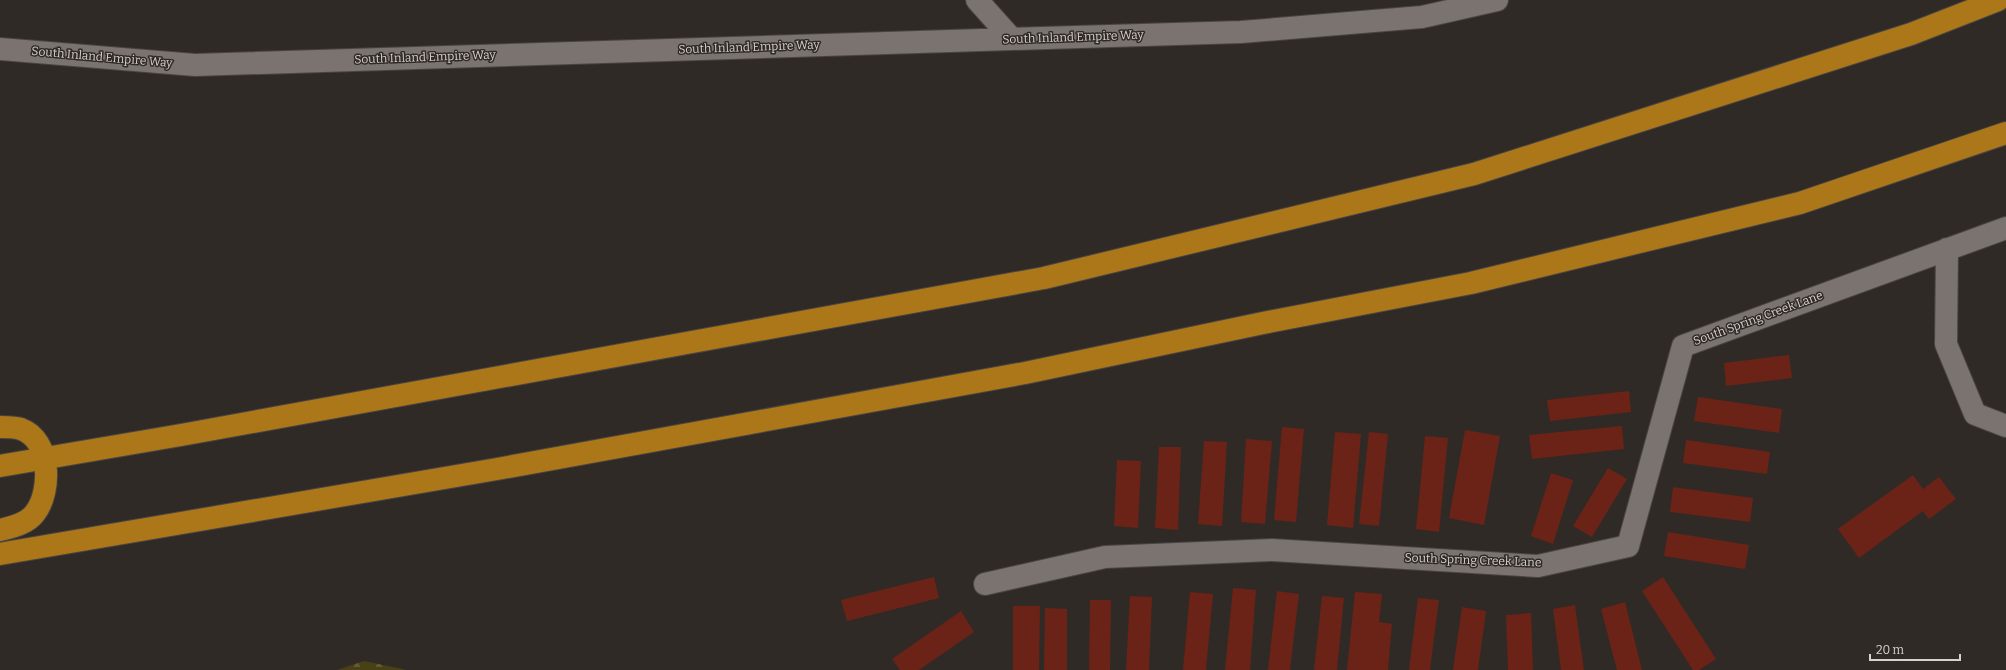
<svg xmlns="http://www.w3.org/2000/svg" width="2006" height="670" font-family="Bitter,serif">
  <defs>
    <pattern id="forest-firs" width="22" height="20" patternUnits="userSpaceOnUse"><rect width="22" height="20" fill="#494015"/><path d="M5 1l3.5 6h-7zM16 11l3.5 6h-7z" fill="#625b36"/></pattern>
  </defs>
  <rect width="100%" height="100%" fill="#302a27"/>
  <path fill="url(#forest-firs)" d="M364,661L407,670H337Z"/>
  <path fill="#6a2316" d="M1789,355L1792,378L1726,386L1724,363Z
    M1629,391L1631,412L1550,421L1547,400Z
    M1698,397L1782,409L1779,433L1694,421Z
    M1622,426L1624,449L1532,459L1529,435Z
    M1282,427L1304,429L1296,522L1274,520Z
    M1465,430L1500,436L1484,525L1449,518Z
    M1335,432L1361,434L1353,528L1327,525Z
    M1369,432L1388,434L1379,526L1359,524Z
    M1425,436L1448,438L1439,532L1416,529Z
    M1246,439L1272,441L1265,524L1241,522Z
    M1686,440L1770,452L1767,474L1683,463Z
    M1204,441L1227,442L1222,526L1198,524Z
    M1159,447H1181L1178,530L1155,528Z
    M1117,460L1141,461L1138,528L1114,526Z
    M1608,468L1627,479L1592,537L1573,526Z
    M1551,473L1573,480L1553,544L1531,536Z
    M1913,475L1923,489L1939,477L1956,499L1929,519L1923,511L1859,558L1838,529Z
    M1673,487L1753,498L1750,522L1670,512Z
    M1668,532L1749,545L1745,569L1664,556Z
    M934,577L939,598L847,621L841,600Z
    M1663,577L1716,659L1699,670H1693L1642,591Z
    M1233,588L1256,590L1250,670H1225Z
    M1277,591L1299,594L1290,670H1268Z
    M1190,592L1213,594L1206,670H1183Z
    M1355,592L1382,594L1379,622L1392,624L1388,670H1347Z
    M1130,596L1152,597L1149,670H1126Z
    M1322,596L1344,598L1337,670H1314Z
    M1418,598L1439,600L1430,670H1409Z
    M1090,600H1111L1110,670H1089Z
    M1625,602L1642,670H1617L1601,609Z
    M1575,605L1584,670H1561L1553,609Z
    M1013,606H1040L1039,670H1013Z
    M1462,607L1486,611L1478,670H1453Z
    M1045,608L1067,609V670H1044Z
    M961,611L974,632L919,670H900L892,659Z
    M1531,613L1533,670H1508L1506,615Z"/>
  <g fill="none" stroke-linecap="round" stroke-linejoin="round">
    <defs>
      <path id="minor" d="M977,0L1012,39
        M0,49L195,65L1012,39L1241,32L1422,17L1497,0
        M1947,249L1946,344L1975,414L2006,426
        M985,584L1105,557L1272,550L1538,566L1628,546L1683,346L2006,228"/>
      <path id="highway" d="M0,427C6,427 15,427 21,429C51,440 52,491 35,513C27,524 12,527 0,530
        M0,466L181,435L1044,278L1474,174L1911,34L1998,0
        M0,554L497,469L1025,373L1263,323L1471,283L1800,203L2006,133"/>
    </defs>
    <use href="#minor" stroke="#494542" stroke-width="24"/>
    <use href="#highway" stroke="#494542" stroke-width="24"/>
    <use href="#minor" stroke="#7a736f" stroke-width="22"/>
    <use href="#highway" stroke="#ab7719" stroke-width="22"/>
  </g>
  <g text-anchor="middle" stroke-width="3" stroke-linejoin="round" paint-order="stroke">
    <g font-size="12" fill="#d6d2d0" stroke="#302a27">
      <text transform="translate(1073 37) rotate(-2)" y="4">South Inland Empire Way</text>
      <text transform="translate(749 47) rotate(-2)" y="4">South Inland Empire Way</text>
      <text transform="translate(102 57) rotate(5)" y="4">South Inland Empire Way</text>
      <text transform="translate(425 57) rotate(-2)" y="4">South Inland Empire Way</text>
      <text transform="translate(1758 318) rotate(-20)" y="4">South Spring Creek Lane</text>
      <text transform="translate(1473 560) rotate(2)" y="4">South Spring Creek Lane</text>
    </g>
  </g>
  <path d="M1870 654v6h90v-6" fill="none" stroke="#d6d2d0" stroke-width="2"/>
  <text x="1876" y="654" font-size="12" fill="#d6d2d0" stroke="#302a27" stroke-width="3" paint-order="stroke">20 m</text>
</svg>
